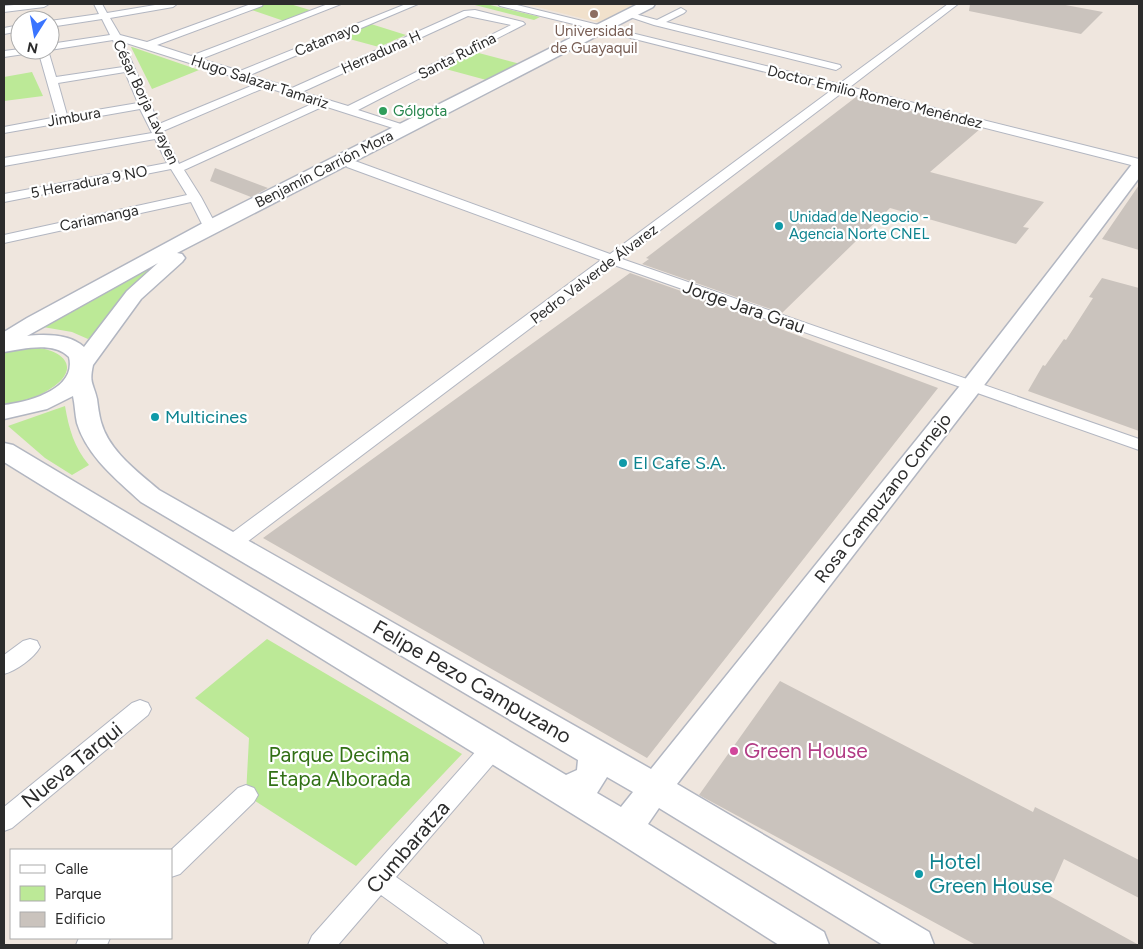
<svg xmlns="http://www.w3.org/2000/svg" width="1143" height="949" font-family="Figtree,sans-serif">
  <rect width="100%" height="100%" fill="#efe6de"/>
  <path fill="#f1e1cc" d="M525,4H642L605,24Z"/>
  <path fill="#bce997" d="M265,4H290L310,10L284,21L249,9Z
    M471,4H486L540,17L534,20Z
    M371,24L406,35L379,47L342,37Z
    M131,47H132L199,70L152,89Z
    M475,52L524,65L490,81L442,68Z
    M32,72L43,96L4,101V77Z
    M149,265H154L120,300L92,337L88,339L72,332L43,327Z
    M32,347C69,350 82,372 45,392C33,399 18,403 4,404V352Z
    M65,406C69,429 74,447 89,465L72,475L45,458L8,426Z
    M267,639L462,754L356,866L246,795L249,738L195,698Z"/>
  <path fill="#cac3bd" d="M970,4H1060L1103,12L1081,34L969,11Z
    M856,97L980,129L930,172L1044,202L1023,227L1029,228L1016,244L890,208L782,313L642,264L649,259L646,258Z
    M215,168L268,188L251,197L210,181Z
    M1139,185V250L1102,239Z
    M630,273L772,323L770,325L938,388L647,758L263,538Z
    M1102,278L1139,288V431L1028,391L1043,365L1045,366L1064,339L1066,340L1093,298L1089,297Z
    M780,681L1033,812L1035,807L1139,860V898L1064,859L1048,895L1139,945H976L699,795Z"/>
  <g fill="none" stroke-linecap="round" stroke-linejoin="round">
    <defs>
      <path id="street" d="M24,4H49L44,7L4,12V6Z
        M94,4H102L107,13L161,4H177L173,7L110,18L120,35L147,42L251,4H263L262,6L157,45L191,56L328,4H341L201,59L240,71L406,4H418L250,75L292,88L464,11L475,10L523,22L525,24L358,110L407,126L409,128L407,130H399L324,106L184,170L201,197L217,227L215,230H205L191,202L4,243V235L187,195L171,169L4,202V194L167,163L155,139L4,166V158L152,133L140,109L4,133V127L57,117L38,50H48L56,77L123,67L113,40L50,50V44L110,35L102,19L50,27V21L99,14ZM468,16L511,25L348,106L302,92ZM123,42L256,84L159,124ZM125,72L138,103L67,115L58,83ZM266,87L314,103L179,164L163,131Z
        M498,4H513L839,84L948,4H958L850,87L1139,159V167L843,92L622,259L1139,439V450L614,265L239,548L232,550L225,548L223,543L225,538L601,260L347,167L345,164L347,161H355L610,254L833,89L607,32L605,30L602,31L500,6Z
        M681,8L686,11L684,13L666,22L840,65L841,67L836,70L654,25L630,17L635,14L657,20Z
        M20,25V31L4,34V28Z
        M20,49L36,50L31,53L4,57V51Z
        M30,639L37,641L40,647C34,658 16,671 4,674V655L23,641Z
        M140,700L148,703L151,709L148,715L12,828L4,831V807L132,703Z
        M493,739L501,741L504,748L501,755L396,877L480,936L484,945H450L381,895L338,945H308L312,936L485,741Z
        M246,785L254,788L258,795L254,802L180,874L171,877V850L238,788Z
        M79,938H110L107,945H76Z"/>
      <path id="secondary" d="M638,4H655L653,7L177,253L182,254L185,258L182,262L141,299L93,365C89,384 93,382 97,399C98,407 99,415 101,422C109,451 137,471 159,490L651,769L963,382L1133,163L1139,162V178L979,392L677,784L929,932L934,945H883L659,808L648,824L824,932L829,945H779L613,839L4,462V443L13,445L566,775L577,770L578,760L141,502C116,479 87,456 77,423C75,414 75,405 73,396L47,409L4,419V405C29,402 77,389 69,357C53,341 23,349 4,352V332L27,318L203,223ZM158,263L127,291L84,347C70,334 45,334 27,336ZM607,777L633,792L621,807L597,793Z"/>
    </defs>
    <use href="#street" stroke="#b2b6c1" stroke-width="2"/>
    <use href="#secondary" stroke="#b2b6c1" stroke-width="3"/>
    <use href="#street" fill="#fff" fill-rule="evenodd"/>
    <use href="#secondary" fill="#fff" fill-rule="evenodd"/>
  </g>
  <circle fill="#8d6e63" stroke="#fff" stroke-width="2" cx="594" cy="14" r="5"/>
  <circle fill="#2e9e5b" stroke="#fff" stroke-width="2" cx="383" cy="111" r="5"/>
  <g fill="#0f9aa8" stroke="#fff" stroke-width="2">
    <circle cx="779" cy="226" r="5"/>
    <circle cx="155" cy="417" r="5"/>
    <circle cx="623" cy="463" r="5"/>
    <circle cx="919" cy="874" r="5"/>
  </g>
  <circle fill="#d1479c" stroke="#fff" stroke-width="2" cx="734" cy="751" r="5"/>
  <g text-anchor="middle" stroke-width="4.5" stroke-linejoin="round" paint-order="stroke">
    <g font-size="15" fill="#785e54" stroke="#fff">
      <text x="594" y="36">Universidad<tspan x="594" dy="17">de Guayaquil</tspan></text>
    </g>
    <g font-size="15" fill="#2c2c2c" stroke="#fff">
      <text transform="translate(327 39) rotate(-22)" y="5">Catamayo</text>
      <text transform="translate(381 52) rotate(-24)" y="5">Herraduna H</text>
      <text transform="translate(457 56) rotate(-27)" y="5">Santa Rufina</text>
      <text transform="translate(260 82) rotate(18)" y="5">Hugo Salazar Tamariz</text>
      <text transform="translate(875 97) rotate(14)" y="5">Doctor Emilio Romero Menéndez</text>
      <text transform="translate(146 102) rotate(65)" y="5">César Borja Lavayen</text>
      <text transform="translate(74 117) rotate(-10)" y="5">Jimbura</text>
      <text transform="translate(324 169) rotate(-27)" y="5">Benjamín Carrión Mora</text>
      <text transform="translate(89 182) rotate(-11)" y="5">5 Herradura 9 NO</text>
      <text transform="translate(99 218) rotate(-12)" y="5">Cariamanga</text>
      <text transform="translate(594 274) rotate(-37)" y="5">Pedro Valverde Álvarez</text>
    </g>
    <g font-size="15" fill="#27864d" stroke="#fff" text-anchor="start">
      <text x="393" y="116">Gólgota</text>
    </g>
    <g font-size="15" fill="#0d838f" stroke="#fff" text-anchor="start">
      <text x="789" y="222">Unidad de Negocio -<tspan x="789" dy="17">Agencia Norte CNEL</tspan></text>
    </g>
    <g font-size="18" fill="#2c2c2c" stroke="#fff">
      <text transform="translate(744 307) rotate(19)" y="6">Jorge Jara Grau</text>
      <text transform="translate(883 498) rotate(-52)" y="6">Rosa Campuzano Cornejo</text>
    </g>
    <g font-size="18" fill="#0d838f" stroke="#fff" text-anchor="start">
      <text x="165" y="423">Multicines</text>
      <text x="633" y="469">El Cafe S.A.</text>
    </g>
    <g font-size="21" fill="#2c2c2c" stroke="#fff">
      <text transform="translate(472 682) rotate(30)" y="7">Felipe Pezo Campuzano</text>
      <text transform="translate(72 765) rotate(-39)" y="7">Nueva Tarqui</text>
      <text transform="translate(408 847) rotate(-49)" y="7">Cumbaratza</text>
    </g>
    <g font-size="21" fill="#b23c85" stroke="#fff" text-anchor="start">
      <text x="744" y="758">Green House</text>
    </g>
    <g font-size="21" fill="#327016" stroke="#fff">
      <text x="339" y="762">Parque Decima<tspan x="339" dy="24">Etapa Alborada</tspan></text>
    </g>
    <g font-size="21" fill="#0d838f" stroke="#fff" text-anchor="start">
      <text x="929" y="869">Hotel<tspan x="929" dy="24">Green House</tspan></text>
    </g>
  </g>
  <rect width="1143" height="949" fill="none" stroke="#2c2c2c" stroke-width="10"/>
  <rect x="10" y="849" width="162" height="90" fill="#ffffff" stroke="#ababab"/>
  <rect x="20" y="865" width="25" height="8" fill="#ffffff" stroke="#ababab"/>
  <text x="55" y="874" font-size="15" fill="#2c2c2c">Calle</text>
  <rect x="20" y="886" width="25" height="15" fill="#bce997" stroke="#ababab"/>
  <text x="55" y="899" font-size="15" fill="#2c2c2c">Parque</text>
  <rect x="20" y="912" width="25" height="15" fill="#cac3bd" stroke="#ababab"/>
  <text x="55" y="924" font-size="15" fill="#2c2c2c">Edificio</text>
  <g transform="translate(35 35) rotate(191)"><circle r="24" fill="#ffffff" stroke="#ababab"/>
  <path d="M0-4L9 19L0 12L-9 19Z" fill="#3a74ff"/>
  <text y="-8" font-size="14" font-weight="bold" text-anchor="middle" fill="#2c2c2c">N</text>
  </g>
</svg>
